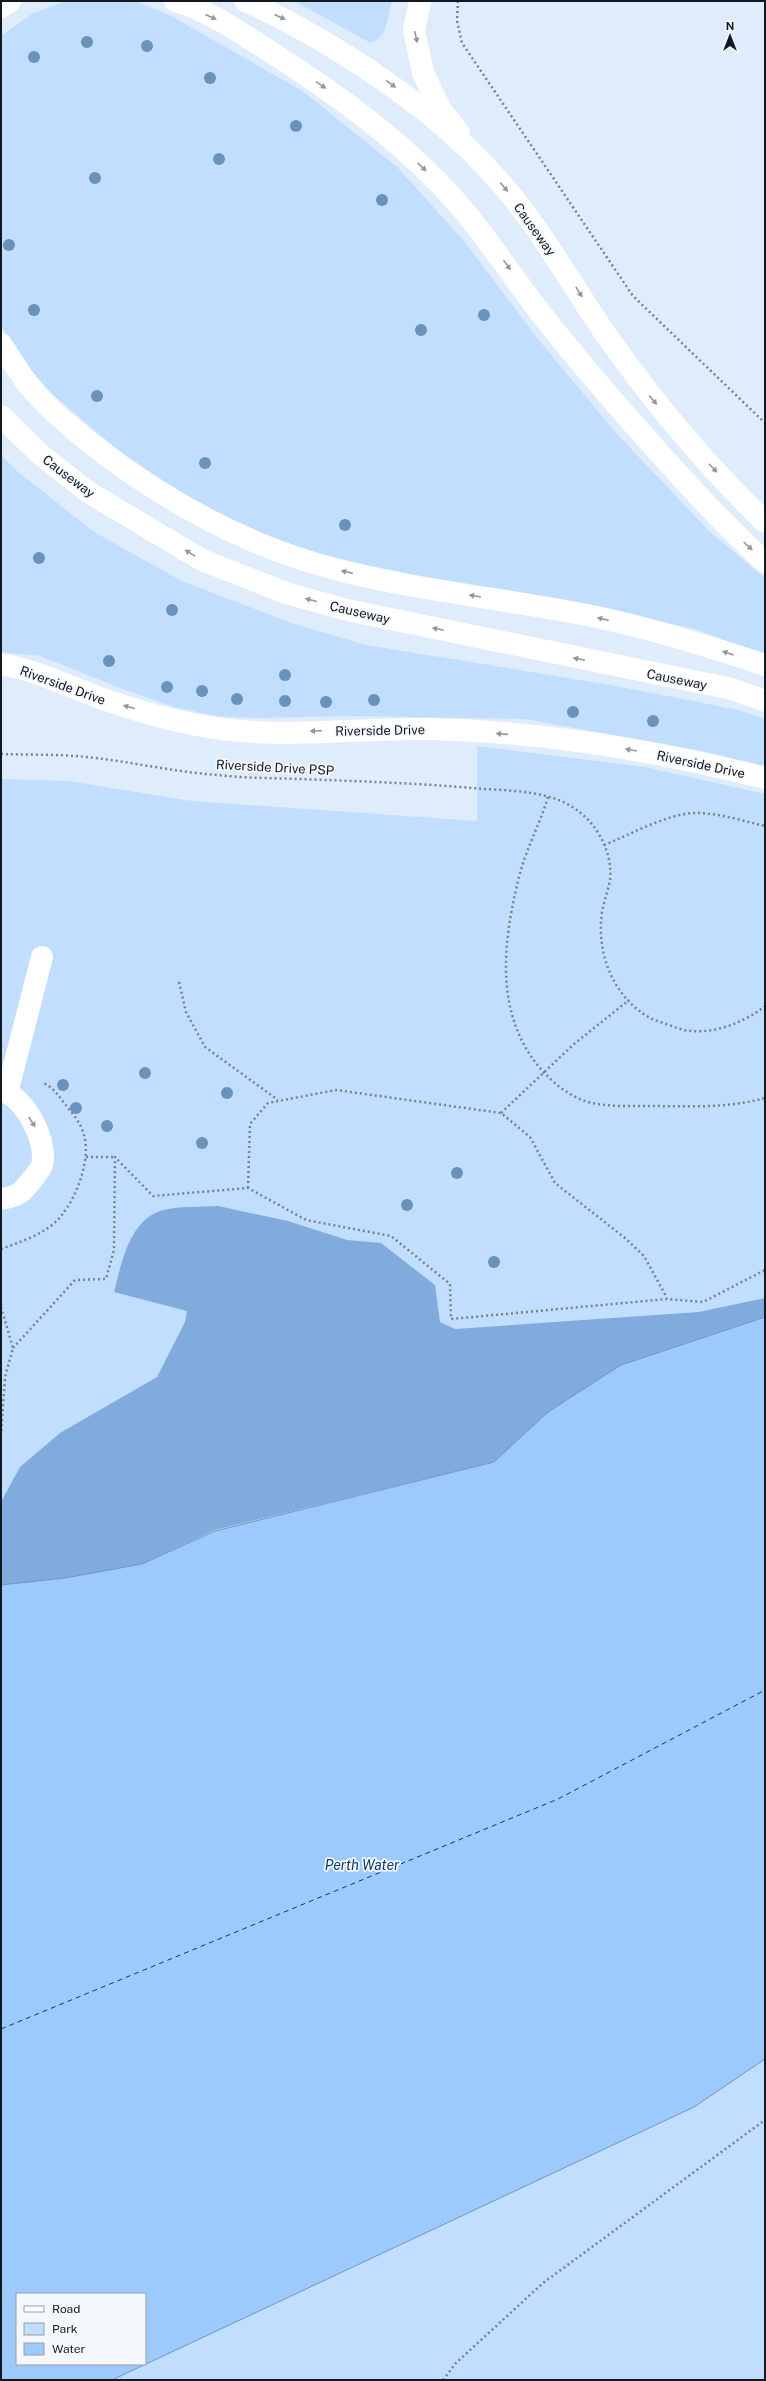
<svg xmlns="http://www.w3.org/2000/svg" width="766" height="2381" font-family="'Public Sans',sans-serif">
  <rect width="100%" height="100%" fill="#deecfb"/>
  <path fill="#c1defe" d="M66,1H135L171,16L304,92L398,168L464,241L538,339L615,432L710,532L765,578V655L695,629L565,601L367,569L264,535L196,502L137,466L51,393L22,359L1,326V36L32,14Z
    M294,1H392C388,15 387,42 369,42Z
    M1,455L17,471L94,532L182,581L294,624L366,645L611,685L738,710L765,719V766L703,751L525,719L350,716L252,718L216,716L174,707L123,689L40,656L1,652Z
    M477,746L645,767L765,794V1317L621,1365L494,1462L215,1530L142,1564L65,1578L1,1585V779L68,781L192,801L477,821Z
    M765,2059V2380H112L694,2107Z"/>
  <path fill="#80abdc" d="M218,1206L288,1221L347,1240L381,1243L435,1285L440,1322L455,1329L699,1312L765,1298V1317L621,1365L548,1412L494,1462L215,1530L142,1564L65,1578L1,1585V1502L20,1467L60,1433L157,1377L185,1322L187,1311L114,1292C122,1262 129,1220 163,1210C180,1206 201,1207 218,1206Z"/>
  <path fill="#9dcafc" stroke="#7395ba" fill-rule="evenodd" d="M765,1317V2059L694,2107L112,2380H1V1585L65,1578L142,1564L215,1531L494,1462L548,1412L621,1365ZM17,2294H145V2364H17Z"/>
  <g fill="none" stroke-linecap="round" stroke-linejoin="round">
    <path stroke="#0b3a67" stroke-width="1" stroke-dasharray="5 4" stroke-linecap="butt" d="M1,2029L558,1799L765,1690"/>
    <path stroke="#78828d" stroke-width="2.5" stroke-dasharray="2 3" stroke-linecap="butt" d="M458,1L457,21L462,43L633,296L765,423
      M1,754C32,755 64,754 96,758C136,763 177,772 217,775C244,778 271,778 298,779C356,781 414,783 472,788C505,791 545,789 574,808C597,823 613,852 610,880C608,891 604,901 602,912C596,953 613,997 650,1018C658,1022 668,1024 677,1028C705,1038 743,1024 765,1006
      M548,797C540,824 526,849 519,877C503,941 494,1012 539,1067C551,1081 567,1095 585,1101C603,1107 625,1106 645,1106C684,1106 726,1109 765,1098
      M604,845C630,835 668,813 696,813C719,813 743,821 765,826
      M179,982L186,1012L205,1047L278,1100
      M501,1113L574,1044L629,1000
      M86,1157H115
      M248,1188L250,1124L268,1103L336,1090L501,1113L530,1137L555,1183L625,1238L644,1256L667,1298
      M1,1249C22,1241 47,1234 62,1215C77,1196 91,1159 84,1135C81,1123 72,1113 65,1104C58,1095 53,1087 43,1083
      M1,1307L13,1348L5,1377L1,1436
      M13,1348L75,1280L106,1279L114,1250L115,1157L153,1196L248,1188L306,1220L391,1236L450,1284L451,1319L667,1299L703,1302L765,1270
      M443,2380L456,2363L543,2283L765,2120"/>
    <path stroke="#fff" stroke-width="22" d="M175,1C213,12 247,37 280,58C337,95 391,134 439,183C476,221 504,265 536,307C575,358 618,407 661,455C695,492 728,529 765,562
      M1,344C10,357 18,371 27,383C45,406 70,427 93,445C165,501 246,546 335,569C420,591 507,599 592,616C651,628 708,646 765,665
      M1,1091C25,1096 48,1142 42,1165C41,1169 25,1189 21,1192C17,1196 7,1198 1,1199
      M7,1093L42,957"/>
    <path stroke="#fff" stroke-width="22" d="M420,1L414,30L423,73L441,110L459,133
      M1,664C40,671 75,690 112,702C147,714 185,724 222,729C291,738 363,728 433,729C545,732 657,751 765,778"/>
    <path stroke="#fff" stroke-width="22" d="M245,1C275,13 303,30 331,46C398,87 460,133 510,194C547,239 574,289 607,336C654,403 706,465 765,522
      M1,7L10,1
      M1,416L40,454L88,492L202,560L286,593L347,610L732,689L765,701"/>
  </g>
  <g fill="#6993bb">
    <circle cx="87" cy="42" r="6"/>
    <circle cx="147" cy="46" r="6"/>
    <circle cx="34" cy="57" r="6"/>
    <circle cx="210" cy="78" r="6"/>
    <circle cx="296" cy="126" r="6"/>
    <circle cx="219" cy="159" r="6"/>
    <circle cx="95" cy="178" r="6"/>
    <circle cx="382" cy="200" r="6"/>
    <circle cx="9" cy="245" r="6"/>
    <circle cx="34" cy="310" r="6"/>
    <circle cx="484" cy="315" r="6"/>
    <circle cx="421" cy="330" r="6"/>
    <circle cx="97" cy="396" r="6"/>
    <circle cx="205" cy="463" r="6"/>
    <circle cx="345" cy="525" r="6"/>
    <circle cx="39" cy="558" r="6"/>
    <circle cx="172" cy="610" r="6"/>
    <circle cx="109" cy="661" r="6"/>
    <circle cx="285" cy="675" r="6"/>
    <circle cx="167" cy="687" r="6"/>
    <circle cx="202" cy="691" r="6"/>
    <circle cx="237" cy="699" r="6"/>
    <circle cx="374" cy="700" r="6"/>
    <circle cx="285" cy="701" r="6"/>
    <circle cx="326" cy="702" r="6"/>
    <circle cx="573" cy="712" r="6"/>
    <circle cx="653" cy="721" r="6"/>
    <circle cx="145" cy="1073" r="6"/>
    <circle cx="63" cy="1085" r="6"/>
    <circle cx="227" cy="1093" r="6"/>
    <circle cx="76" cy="1108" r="6"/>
    <circle cx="107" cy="1126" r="6"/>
    <circle cx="202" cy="1143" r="6"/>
    <circle cx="457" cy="1173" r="6"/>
    <circle cx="407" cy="1205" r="6"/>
    <circle cx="494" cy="1262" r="6"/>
  </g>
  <defs><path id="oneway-solid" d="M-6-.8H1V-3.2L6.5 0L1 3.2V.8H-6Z"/></defs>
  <g fill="#94979a">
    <use href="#oneway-solid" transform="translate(211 17) rotate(25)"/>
    <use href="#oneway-solid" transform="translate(280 17) rotate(25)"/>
    <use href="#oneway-solid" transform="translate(416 37) rotate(78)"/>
    <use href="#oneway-solid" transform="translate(391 84) rotate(36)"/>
    <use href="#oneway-solid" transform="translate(321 85) rotate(34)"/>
    <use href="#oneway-solid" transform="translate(422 167) rotate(44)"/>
    <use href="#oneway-solid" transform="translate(504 187) rotate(49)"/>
    <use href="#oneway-solid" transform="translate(507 265) rotate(55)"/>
    <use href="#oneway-solid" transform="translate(579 292) rotate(58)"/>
    <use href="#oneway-solid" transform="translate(653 400) rotate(50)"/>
    <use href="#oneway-solid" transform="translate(713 468) rotate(46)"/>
    <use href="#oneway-solid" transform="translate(748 546) rotate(42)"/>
    <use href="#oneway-solid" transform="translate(190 553) rotate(-149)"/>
    <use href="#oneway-solid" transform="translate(347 572) rotate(-167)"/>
    <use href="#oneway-solid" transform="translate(475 596) rotate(-170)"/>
    <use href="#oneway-solid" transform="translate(311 600) rotate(-165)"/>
    <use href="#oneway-solid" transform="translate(603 619) rotate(-166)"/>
    <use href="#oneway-solid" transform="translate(438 629) rotate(-168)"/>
    <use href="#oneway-solid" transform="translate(728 653) rotate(-161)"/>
    <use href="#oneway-solid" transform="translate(579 659) rotate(-168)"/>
    <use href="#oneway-solid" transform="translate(129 707) rotate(-165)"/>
    <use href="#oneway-solid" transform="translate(316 731) rotate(178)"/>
    <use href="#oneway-solid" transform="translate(502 734) rotate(-176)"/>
    <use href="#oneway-solid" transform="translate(631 750) rotate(-170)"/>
    <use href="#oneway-solid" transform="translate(32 1122) rotate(57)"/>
  </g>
  <g text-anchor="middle" stroke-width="3.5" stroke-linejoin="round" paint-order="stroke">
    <g font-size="13" fill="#12181f" stroke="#f4f8fc">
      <text transform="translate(535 229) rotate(54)" y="5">Causeway</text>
      <text transform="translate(69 476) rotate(37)" y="5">Causeway</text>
      <text transform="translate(360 612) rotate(13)" y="5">Causeway</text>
      <text transform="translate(677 679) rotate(11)" y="5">Causeway</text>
      <text transform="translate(63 685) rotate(20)" y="5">Riverside Drive</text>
      <text transform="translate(380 730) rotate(-1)" y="5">Riverside Drive</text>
      <text transform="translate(701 764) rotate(12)" y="5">Riverside Drive</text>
      <text transform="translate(275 767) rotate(3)" y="5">Riverside Drive PSP</text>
    </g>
    <g font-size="14" font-style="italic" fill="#0b3a67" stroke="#f4f8fc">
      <text x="362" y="1870">Perth Water</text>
    </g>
  </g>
  <rect width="766" height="2381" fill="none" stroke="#12181f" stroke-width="4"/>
  <rect x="16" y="2293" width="130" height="72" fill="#f4f8fc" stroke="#9a9ea4"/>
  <rect x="24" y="2306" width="20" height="6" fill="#ffffff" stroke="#9a9ea4"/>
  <text x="52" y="2313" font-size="12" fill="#12181f">Road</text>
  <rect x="24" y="2323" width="20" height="12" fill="#c1defe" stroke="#9a9ea4"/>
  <text x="52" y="2333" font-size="12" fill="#12181f">Park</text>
  <rect x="24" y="2343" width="20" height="12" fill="#9dcafc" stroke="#9a9ea4"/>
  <text x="52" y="2353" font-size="12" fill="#12181f">Water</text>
  <g transform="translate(730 36)" stroke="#f4f8fc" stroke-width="3" paint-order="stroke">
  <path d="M0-3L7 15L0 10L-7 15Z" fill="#12181f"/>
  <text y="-6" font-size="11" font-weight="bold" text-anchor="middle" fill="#12181f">N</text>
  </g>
</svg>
